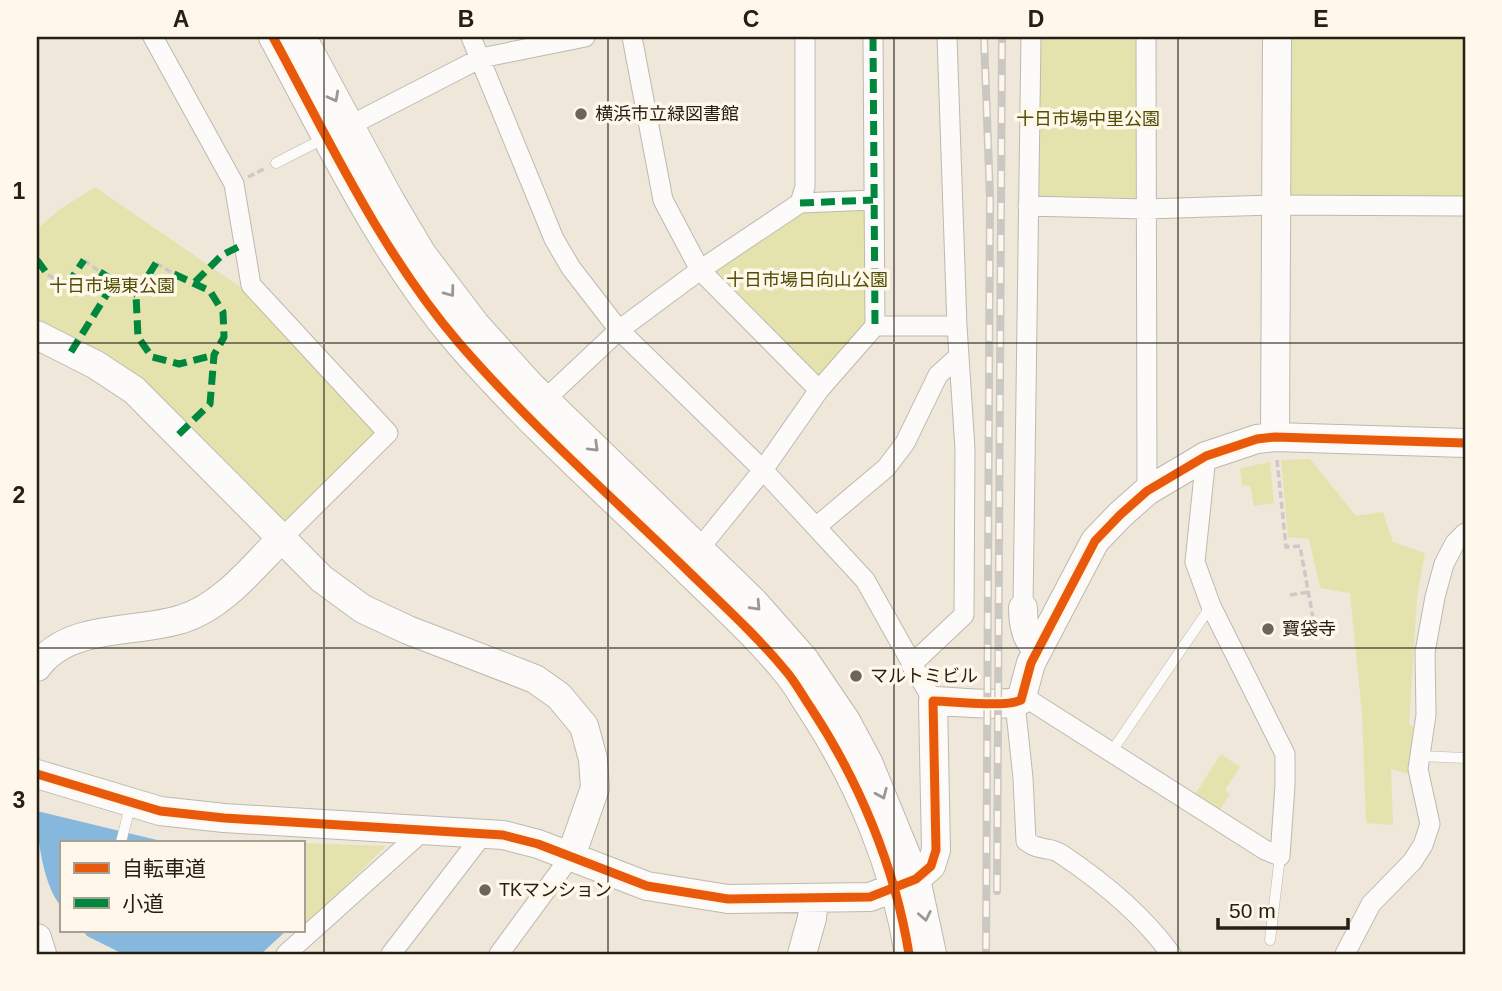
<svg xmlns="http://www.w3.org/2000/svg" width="1502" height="991" font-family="Arial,'Noto Sans JP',sans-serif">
  <rect width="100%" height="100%" fill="#eee7da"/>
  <path fill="#e5e3ad" d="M1292,37H1465V199H1293L1288,193Z
    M1040,39L1137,40L1136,198L1039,197Z
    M95,187L246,291L379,432L280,527L37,326V229L59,210Z
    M868,203L869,324L819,380L713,271L807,207Z
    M1310,459L1356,516L1383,512L1393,542L1425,553L1417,598L1409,724L1418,730L1408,774L1391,769L1393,825L1366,823L1362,713L1350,593L1320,588L1309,539L1288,537L1281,460Z
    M1270,462L1274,503L1254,506L1250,486L1242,485L1240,468Z
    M1221,754L1240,767L1225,790L1230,794L1219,811L1194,796Z
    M304,843L386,846L303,928Z"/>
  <path fill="#86b8de" d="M37,811L157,840L177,842H61V906C43,885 37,838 37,811Z
    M82,930H287L261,954H123L87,936Z"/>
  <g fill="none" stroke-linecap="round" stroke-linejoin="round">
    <defs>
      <path id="lane" d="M276,163L323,139
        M1112,751L1211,606
        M1420,756L1465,758
        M121,842L131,803
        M1270,940L1280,856"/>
      <path id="street" d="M153,37L234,184L251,285L388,433L281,539
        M471,37L554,239L571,268L619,330L763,470L865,580L933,701
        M632,37L663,200L700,270L819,390
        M873,37L875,326
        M1146,37L1147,491
        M349,126L481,58L585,37
        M800,203L805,187V37
        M1028,206L1146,209L1274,205L1465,206
        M536,408L619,330L700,270L800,203L873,200
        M816,527L886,468L905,443L938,375L958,357
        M699,549L763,470L819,390L875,326H957L947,37
        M1023,608L1031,37
        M911,665L964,615L965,449L957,326
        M1023,696L1265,850L1280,856L1285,785V754L1211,606L1195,562L1206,456
        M1015,703L1023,778L1026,841C1040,852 1050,846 1061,854C1103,882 1142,914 1171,954
        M286,954L424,830
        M391,954L484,833
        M499,954L571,856
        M1345,954L1371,904L1412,862L1423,845L1430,824L1418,769L1426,715L1425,652L1435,597L1444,564L1455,543L1465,533"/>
      <path id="secondary" d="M273,37C330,142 381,252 459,343C530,425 612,497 689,572C722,604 756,635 785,670C795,681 802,695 811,708C859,781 895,867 909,954
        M302,37L391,202L422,254L475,324L530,385L753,601L804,659L846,721L868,762L916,879L932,954
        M37,335L96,365L134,390L322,579L363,609L408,630L535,679L559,696L584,726L593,759L595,788L571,856
        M1275,437L1277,37
        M1023,608C1023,623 1025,640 1038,649
        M37,667C68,623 136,634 182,619C222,607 253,567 281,539
        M37,774L160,811L224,818L503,835L538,844L647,886L728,899L870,897L916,879L931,866L936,850L933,701C953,701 1005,708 1021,700L1031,663L1095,541L1120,515L1147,491L1206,456L1257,439L1275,437L1465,443
        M37,938L42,954
        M802,954L812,918L814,899"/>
    </defs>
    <use href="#lane" stroke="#beb9af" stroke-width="11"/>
    <use href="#street" stroke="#beb9af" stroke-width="21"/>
    <use href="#secondary" stroke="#beb9af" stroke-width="30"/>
    <path stroke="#cccac6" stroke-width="3.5" stroke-dasharray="7 3.5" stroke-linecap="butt" d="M248,177L266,168
      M84,260L100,272
      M156,263L174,274
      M37,266L39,263
      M48,275L67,285
      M1277,460L1286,547L1300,546L1315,629
      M1290,595L1309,592"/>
    <use href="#lane" stroke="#fcfbf9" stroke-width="10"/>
    <use href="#street" stroke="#fcfbf9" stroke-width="19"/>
    <use href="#secondary" stroke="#fcfbf9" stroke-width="28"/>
    <defs>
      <path id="rail" d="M984,37L990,198L986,954
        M997,891L1002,37"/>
    </defs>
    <use href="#rail" stroke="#cac8c5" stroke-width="8"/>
    <use href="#rail" stroke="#fff7e9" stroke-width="5" stroke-dasharray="16" stroke-linecap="butt"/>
    <path stroke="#00873e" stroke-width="7" stroke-dasharray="14 7" stroke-linecap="butt" d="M873,37L875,326
      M800,203L873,200
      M37,260L48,275
      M156,263L136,295L138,337L152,357L179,364L214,355
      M100,272L136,295
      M174,274L210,291L223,312L224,337L214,355L210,404L178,435
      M195,282L222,255L244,244
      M67,285L84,260
      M71,352L115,281"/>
    <defs>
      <path id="cycleway" d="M273,37C330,142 381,252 459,343C530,425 612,497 689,572C722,604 756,635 785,670C795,681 802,695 811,708C859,781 895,867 909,954
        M37,774L160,811L224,818L503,835L538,844L647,886L728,899L870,897L916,879L931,866L936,850L933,701C953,701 1005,708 1021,700L1031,663L1095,541L1120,515L1147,491L1206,456L1257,439L1275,437L1465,443"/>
    </defs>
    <use href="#cycleway" stroke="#fff7e9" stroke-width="13"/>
    <use href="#cycleway" stroke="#e8590c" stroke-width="9"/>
  </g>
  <defs><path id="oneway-chevron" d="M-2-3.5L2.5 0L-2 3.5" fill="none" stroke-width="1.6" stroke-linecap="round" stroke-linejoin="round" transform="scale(1.75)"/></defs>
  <g stroke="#9b9893">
    <use href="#oneway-chevron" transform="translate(334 97) rotate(62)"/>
    <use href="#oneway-chevron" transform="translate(450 292) rotate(53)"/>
    <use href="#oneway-chevron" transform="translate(594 447) rotate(44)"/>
    <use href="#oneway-chevron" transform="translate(756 606) rotate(47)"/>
    <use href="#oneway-chevron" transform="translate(882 794) rotate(67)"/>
    <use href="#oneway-chevron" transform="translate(925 916) rotate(79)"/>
  </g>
  <path fill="none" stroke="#242017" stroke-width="2" stroke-opacity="0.55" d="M324,37V954M608,37V954M894,37V954M1178,37V954M37,343H1465M37,648H1465"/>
  <g fill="#6b665b" stroke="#fff7e9" stroke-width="2.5">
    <circle cx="581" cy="114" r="7"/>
    <circle cx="1268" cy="629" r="7"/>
    <circle cx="856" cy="676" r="7"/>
    <circle cx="485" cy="890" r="7"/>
  </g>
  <g text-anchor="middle" stroke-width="7" stroke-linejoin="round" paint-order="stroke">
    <g font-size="18" fill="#242017" stroke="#fff7e9" text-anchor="start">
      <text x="595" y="120">横浜市立緑図書館</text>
      <text x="1282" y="635">寶袋寺</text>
      <text x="870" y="682">マルトミビル</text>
      <text x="499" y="896">TKマンション</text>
    </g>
    <g font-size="18" fill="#4e4e04" stroke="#fff7e9">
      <text x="1088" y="125">十日市場中里公園</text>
      <text x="807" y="286">十日市場日向山公園</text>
      <text x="112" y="292">十日市場東公園</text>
    </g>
  </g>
  <rect width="1502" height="991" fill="none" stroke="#fff7e9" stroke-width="77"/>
  <rect x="60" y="841" width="245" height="91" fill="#fff7e9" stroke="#a7a195" stroke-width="2"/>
  <rect x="74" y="863" width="35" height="10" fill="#e8590c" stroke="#a7a195" stroke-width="2"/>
  <text x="122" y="876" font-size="21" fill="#242017">自転車道</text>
  <rect x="74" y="898" width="35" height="10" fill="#00873e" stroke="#a7a195" stroke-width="2"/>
  <text x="122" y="911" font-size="21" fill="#242017">小道</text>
  <path d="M1218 918v10h130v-10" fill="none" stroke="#242017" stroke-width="3.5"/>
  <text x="1229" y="918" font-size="21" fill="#242017" stroke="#fff7e9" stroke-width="5" paint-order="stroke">50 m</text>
  <rect x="38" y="38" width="1426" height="915" fill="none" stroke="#242017" stroke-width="2.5"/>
  <g font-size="23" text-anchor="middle" font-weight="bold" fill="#242017">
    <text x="181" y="27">A</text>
    <text x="466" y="27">B</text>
    <text x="751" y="27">C</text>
    <text x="1036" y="27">D</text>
    <text x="1321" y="27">E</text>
    <text x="19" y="199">1</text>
    <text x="19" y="503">2</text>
    <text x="19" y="808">3</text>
  </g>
</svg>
